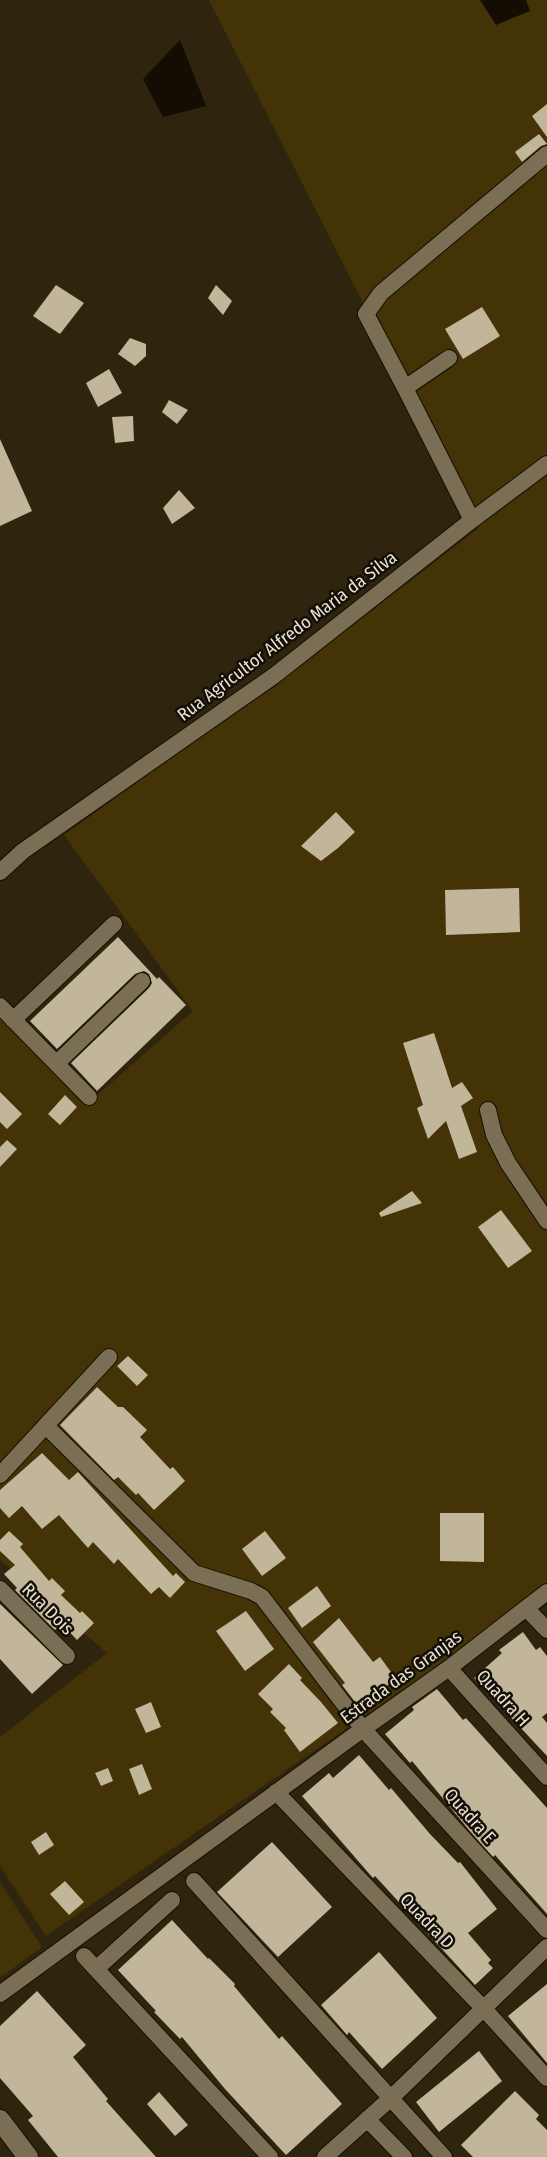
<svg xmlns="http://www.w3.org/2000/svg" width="547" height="2157" font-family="'Fira Sans Condensed',sans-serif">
  <rect width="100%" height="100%" fill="#2f250e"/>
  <path fill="#443307" d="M209,0H547V1590L46,1936L0,1866V1737L107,1653L0,1560V1018L87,1104L193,1011L64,835L314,655L478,529Z
    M0,1882L42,1947L0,1978Z"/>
  <path fill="#130d03" d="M480,0H526L530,11L496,25Z
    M180,40L206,106L163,117L143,79Z"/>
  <path fill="#c1b59a" d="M547,104V137L532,116Z
    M539,134L547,144L541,146L522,162L515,152Z
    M56,285L84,303L60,334L33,316Z
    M216,285L232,301L223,315L208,298Z
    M482,307L500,336L463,359L445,329Z
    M130,338L146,344V356L135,366L118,354Z
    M109,369L122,393L98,407L86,383Z
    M169,400L188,410L177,424L162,412Z
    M133,416L134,441L115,443L112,417Z
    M0,439L32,511L0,526Z
    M179,490L195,508L172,524L163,508Z
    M336,812L355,832L338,848L321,861L301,846Z
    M519,888L520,932L446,935L445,890Z
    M118,937L157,979L159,977L186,1005L97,1091L71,1063L149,988L152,983L149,974L144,971L135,974L57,1049L30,1021Z
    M434,1033L452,1088L462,1082L473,1098L461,1106L477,1152L459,1159L446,1121L428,1139L417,1108L423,1105L403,1043Z
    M0,1092L22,1114L7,1129L0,1122Z
    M65,1095L77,1107L60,1125L48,1114Z
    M7,1140L17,1149L0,1167V1147Z
    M412,1191L422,1203L381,1217L379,1213Z
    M501,1210L532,1251L508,1268L478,1227Z
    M128,1356L148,1375L137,1386L117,1366Z
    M97,1387L118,1407H123L147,1430L140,1437L170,1469L173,1467L185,1481L154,1510L138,1493L136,1495L118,1477L114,1480L60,1425Z
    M42,1453L69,1480L78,1472L173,1576L176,1573L185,1582L170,1598L159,1587L151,1594L118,1559L114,1564L93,1542L88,1548L59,1515L42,1529L22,1506L9,1518L0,1508V1490Z
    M440,1513H484V1562L440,1561Z
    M9,1531L23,1544L20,1547L49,1581L52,1578L65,1591L61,1595L80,1613L82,1611L94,1623L77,1640L61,1623L55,1630L15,1590L17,1588L4,1574L15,1565L0,1551V1540Z
    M265,1531L286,1558L262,1576L242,1549Z
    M317,1586L331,1606L302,1628L288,1608Z
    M0,1604L63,1665L32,1694L0,1659Z
    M246,1611L274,1649L245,1671L216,1631Z
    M339,1618L373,1662L380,1657L396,1679L359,1707L342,1685L345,1683L313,1642Z
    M523,1632L536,1650L540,1647L547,1656V1713L542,1717L547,1723V1756L474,1678L502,1653L499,1650Z
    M289,1664L302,1678L300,1680L321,1702L338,1723L300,1752L284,1730L286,1728L270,1712L273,1709L258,1694Z
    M437,1689L463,1720L466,1718L547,1808V1914L495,1855L493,1857L469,1830L412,1761L410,1763L385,1734L414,1710L412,1707Z
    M151,1702L161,1727L146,1733L135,1709Z
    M359,1755L389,1790L391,1788L430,1834L458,1863L460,1862L497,1909L468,1933L491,1960L488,1963L493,1968L475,1985L375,1876L373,1878L359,1862L302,1796L329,1773L333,1778Z
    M142,1764L152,1789L139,1795L129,1769Z
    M108,1768L113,1781L101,1786L95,1773Z
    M46,1832L54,1845L39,1855L31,1842Z
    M272,1842L332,1907L278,1957L217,1892Z
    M65,1881L84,1902L69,1915L50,1894Z
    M172,1920L208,1959L209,1958L235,1984L234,1986L279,2039L282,2036L342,2104L286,2155L225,2089L182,2037L180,2039L154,2012L156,2011L118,1970Z
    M379,1952L437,2018L382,2069L349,2032L347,2035L321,2005Z
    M547,1984V2063L508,2016Z
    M37,1991L86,2045L73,2057L108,2099L106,2101L156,2157H58L28,2120L33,2116L0,2078V2026Z
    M479,2051L502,2081L439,2132L416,2102Z
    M515,2091L539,2115L536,2119L547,2130V2157H473L461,2145Z
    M159,2092L188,2125L175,2136L147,2104Z"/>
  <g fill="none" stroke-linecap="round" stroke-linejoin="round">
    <defs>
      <path id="minor" d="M449,358L405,388L366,314L381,293L547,154
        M405,388L472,520
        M0,872L23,851L275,675L472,520L547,464
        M0,1006L89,1097
        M13,1020L114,924
        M57,1063L142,981
        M488,1110L494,1135L508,1163L547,1221
        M46,1426L194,1573L251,1591L262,1597L363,1729L547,1930
        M0,1475L109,1357
        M0,1589L67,1656
        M527,1609L547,1630
        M449,1668L547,1777
        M276,1792L484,2009L547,2078
        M194,1881L444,2157
        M84,1956L270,2157
        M96,1969L172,1900
        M0,1994L363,1729L449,1668L547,1592
        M367,2119L404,2157
        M325,2157L391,2098L547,1947"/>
      <path id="tertiary" d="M0,2120L28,2157"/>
    </defs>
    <use href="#minor" stroke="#170e00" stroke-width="18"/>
    <use href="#tertiary" stroke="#170e00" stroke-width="22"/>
    <use href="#minor" stroke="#7a6e55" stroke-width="16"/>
    <use href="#tertiary" stroke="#7a6e55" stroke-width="20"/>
  </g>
  <g text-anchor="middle" stroke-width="5" stroke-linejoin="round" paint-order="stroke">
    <g font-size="18" fill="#e9e2d4" stroke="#130f06">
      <text transform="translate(287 636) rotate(-37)" y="6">Rua Agricultor Alfredo Maria da Silva</text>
      <text transform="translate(48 1609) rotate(45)" y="6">Rua Dois</text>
      <text transform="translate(401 1677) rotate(-36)" y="6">Estrada das Granjas</text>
      <text transform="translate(503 1698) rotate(48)" y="6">Quadra H</text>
      <text transform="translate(470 1816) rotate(48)" y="6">Quadra E</text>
      <text transform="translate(427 1921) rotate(46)" y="6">Quadra D</text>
    </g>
  </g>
</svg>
